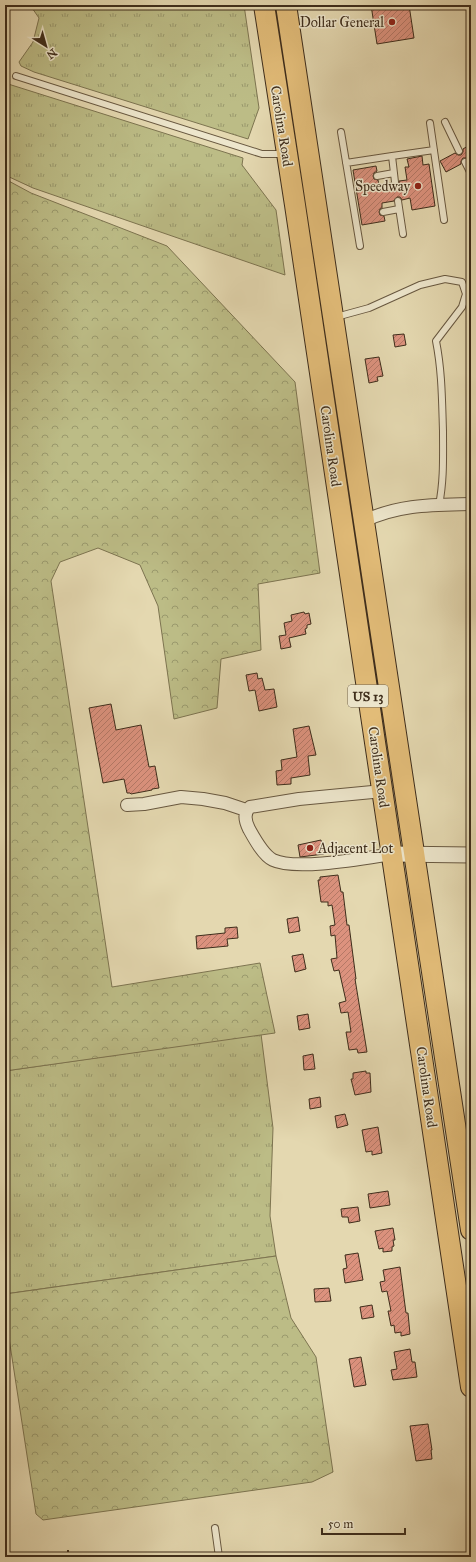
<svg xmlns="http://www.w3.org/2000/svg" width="476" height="1562" font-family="'IM FELL Great Primer',serif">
  <defs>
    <pattern id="grass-tufts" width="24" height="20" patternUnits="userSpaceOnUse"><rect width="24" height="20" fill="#bcbc86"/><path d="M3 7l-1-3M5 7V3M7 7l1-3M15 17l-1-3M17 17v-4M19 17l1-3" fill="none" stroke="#9a996d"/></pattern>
    <pattern id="forest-crowns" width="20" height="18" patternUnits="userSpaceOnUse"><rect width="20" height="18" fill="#bcbc86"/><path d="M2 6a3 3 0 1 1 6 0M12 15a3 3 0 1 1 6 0" fill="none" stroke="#9a996d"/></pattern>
    <pattern id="building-hatch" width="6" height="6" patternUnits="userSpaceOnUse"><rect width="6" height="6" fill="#dc927e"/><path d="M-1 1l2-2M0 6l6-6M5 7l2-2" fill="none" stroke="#b47866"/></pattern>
  </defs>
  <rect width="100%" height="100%" fill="#e4d8b0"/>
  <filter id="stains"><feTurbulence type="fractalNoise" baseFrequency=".005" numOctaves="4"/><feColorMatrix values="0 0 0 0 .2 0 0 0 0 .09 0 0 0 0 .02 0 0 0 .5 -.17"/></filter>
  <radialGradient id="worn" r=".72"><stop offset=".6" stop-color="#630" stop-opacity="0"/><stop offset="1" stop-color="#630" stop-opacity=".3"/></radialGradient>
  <path fill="url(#grass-tufts)" stroke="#7d7450" d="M30,5H244L259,108L248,139L34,72L21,66L19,62L33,42L39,18Z
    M5,83L243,158L242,165L276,210L285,275L33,188L5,175Z
    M261,1034L273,1128L270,1216L276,1256L5,1294V1071Z"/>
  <path fill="url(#forest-crowns)" stroke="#7d7450" d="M5,179L31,193L167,246L295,382L320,573L258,584L261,650L221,659L217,708L174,719L158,606L140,565L98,548L60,562L51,581L112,987L260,963L275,1033L5,1071Z
    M276,1256L291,1318L316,1357L333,1472L312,1482L43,1520L36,1514L5,1312V1294Z"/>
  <path fill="url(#building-hatch)" stroke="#3e2d1b" d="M371,5H409L414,38L377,44Z
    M471,144V159L469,160L466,158H463L461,161V164L446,172L440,161L455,153L458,155H461L463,152V149Z
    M422,156L423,165L429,164L435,206L412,210L410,198L402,200L400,197H397L394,201L382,203V208L380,209L379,212L380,215L384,216L385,221L362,225L353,170L376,166L377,171L374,173L373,176L374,179L378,180L379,185L391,183L393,186H396L399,184V181L407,180L405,167H409L407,159Z
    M404,334L406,345L395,347L393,335Z
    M379,357L383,376L377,377L378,381L369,383L365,359Z
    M304,612L305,614L309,613L311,624L307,625V628L305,629L306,634L289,638L291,647L281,649L279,636L286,635L284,623L292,621L291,615Z
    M257,673L258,679L262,678L265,690L274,689L277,707L259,711L255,690L249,691L246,675Z
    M111,704L116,730L141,725L149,767L155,766L159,788L152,789V790L131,794L130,793H127L124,779L103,783L89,708Z
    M309,726L316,755L308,756L310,775L291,778V784L277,785L276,771L282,770L281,760L297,757L293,729Z
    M321,840L324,854L300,857L298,845Z
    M338,875L341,892H343L347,925H349L356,979H355L367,1052L358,1053L357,1049L349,1050L346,1032H351L348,1012L341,1013L339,1003L346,1001L339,970L334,971L331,959L337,958L335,935L331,936L330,926L335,925L332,905L328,906V902H321L318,880H320V877Z
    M298,917L300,931L289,933L287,919Z
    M237,927L238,938L227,939L228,946L197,949L196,936L225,933V928Z
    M303,954L306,969L295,972L292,956Z
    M308,1014L310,1028L299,1030L297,1016Z
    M313,1054L315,1069L304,1070L303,1056Z
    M366,1071V1073H370L371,1092L355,1095L351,1079H353V1073Z
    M320,1097L321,1107L310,1109L309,1099Z
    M345,1114L348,1125L337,1128L335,1116Z
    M378,1127L382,1153L372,1155V1151L366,1152L362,1130Z
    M388,1191L390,1205L370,1208L368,1194Z
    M358,1207L360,1221L349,1223L348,1217H342L341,1209Z
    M393,1228L395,1240H393L394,1246L392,1247V1251L383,1252V1248L379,1249L375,1231Z
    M358,1253L363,1280L345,1283L343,1269L347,1268L345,1255Z
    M400,1267L406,1313H408L410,1334L401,1336V1332L395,1333L394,1325L391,1326L388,1311H391L387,1291L382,1292L380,1282L385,1281L383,1270Z
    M329,1288L331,1301L315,1302L314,1289Z
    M372,1305L374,1317L362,1319L360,1307Z
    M410,1349L412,1362H415L417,1377L393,1380L391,1370L397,1369L394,1352Z
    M361,1357L366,1385L354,1387L349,1359Z
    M428,1424L432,1450H431L432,1459L416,1461L410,1426Z"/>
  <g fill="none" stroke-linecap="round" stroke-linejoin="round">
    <defs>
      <path id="service" d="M16,76L262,154H285
        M445,122L459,151
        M430,123L444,220
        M341,132L360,246
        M465,162L471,174
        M346,163L392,156
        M377,176L394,173
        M395,182L392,156L434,150
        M398,201L403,234
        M383,212L399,209
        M336,317L369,308L420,285L445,279L462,282L466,294L462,307L436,341C442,371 442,401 443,431C443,456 444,480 439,505
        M215,1528L219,1557"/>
      <path id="minor" d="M364,521C400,504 433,505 471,504
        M383,791L299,799L250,807C243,813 245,821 249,829C254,838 263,855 273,860C296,871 365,858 392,854
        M127,805L144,804L181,797L203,799L225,803L246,810"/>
      <path id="tertiary" d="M392,854L471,855"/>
      <path id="trunk" d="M264,5L295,205L471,1387
        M286,5L471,1230"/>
    </defs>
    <use href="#service" stroke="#685840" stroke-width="8"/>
    <use href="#minor" stroke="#685840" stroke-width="14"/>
    <use href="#tertiary" stroke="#685840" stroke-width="17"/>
    <use href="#trunk" stroke="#3e2d1b" stroke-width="22"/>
    <path stroke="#3e2d1b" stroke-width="2" stroke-dasharray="3 2" stroke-linecap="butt" d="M68,1550V1557"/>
    <use href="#service" stroke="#ede6cc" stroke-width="6"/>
    <use href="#minor" stroke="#ede6cc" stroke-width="12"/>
    <use href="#tertiary" stroke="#ede6cc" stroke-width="15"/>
    <use href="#trunk" stroke="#e2bc78" stroke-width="20"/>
  </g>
  <g fill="#8f2418" stroke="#ede6cc" stroke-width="1.5">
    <circle cx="392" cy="22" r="4"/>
    <circle cx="418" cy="186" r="4"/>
    <circle cx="310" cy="848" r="4"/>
  </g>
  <g text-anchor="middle" stroke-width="3" stroke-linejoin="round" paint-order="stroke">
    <rect fill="#ede6cc" stroke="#726450" stroke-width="1" x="348" y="685" width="40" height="22" rx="3"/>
    <g font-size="13" font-weight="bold" fill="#3e2d1b">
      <text x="368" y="701">US 13</text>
    </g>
    <g font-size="14" fill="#3e2d1b" stroke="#ede6cc" text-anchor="end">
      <text x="384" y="27">Dollar General</text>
      <text x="410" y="191">Speedway</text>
      <text x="318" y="853" text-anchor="start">Adjacent Lot</text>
    </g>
    <g font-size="14" fill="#3e2d1b" stroke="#ede6cc">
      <text transform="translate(282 126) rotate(81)" y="5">Carolina Road</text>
      <text transform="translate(331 446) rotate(82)" y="5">Carolina Road</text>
      <text transform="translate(379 767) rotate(82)" y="5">Carolina Road</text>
      <text transform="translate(427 1087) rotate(82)" y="5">Carolina Road</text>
    </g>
  </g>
  <rect width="476" height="1562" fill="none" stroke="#e4d8b0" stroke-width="20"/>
  <rect x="6" y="6" width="464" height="1550" fill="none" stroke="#3e2d1b" stroke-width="2"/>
  <rect x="10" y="10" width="456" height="1542" fill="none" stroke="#3e2d1b"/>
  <g transform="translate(46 46) rotate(143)" stroke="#ede6cc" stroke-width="3" paint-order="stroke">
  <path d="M0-3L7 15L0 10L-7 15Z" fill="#3e2d1b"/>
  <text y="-6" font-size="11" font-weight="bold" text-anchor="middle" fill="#3e2d1b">N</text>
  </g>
  <path d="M322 1528v6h83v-6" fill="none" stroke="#3e2d1b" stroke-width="2"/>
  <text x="328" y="1528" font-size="12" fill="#3e2d1b" stroke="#ede6cc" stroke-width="3" paint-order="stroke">50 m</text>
  <rect width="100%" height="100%" filter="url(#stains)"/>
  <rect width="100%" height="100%" fill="url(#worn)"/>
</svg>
